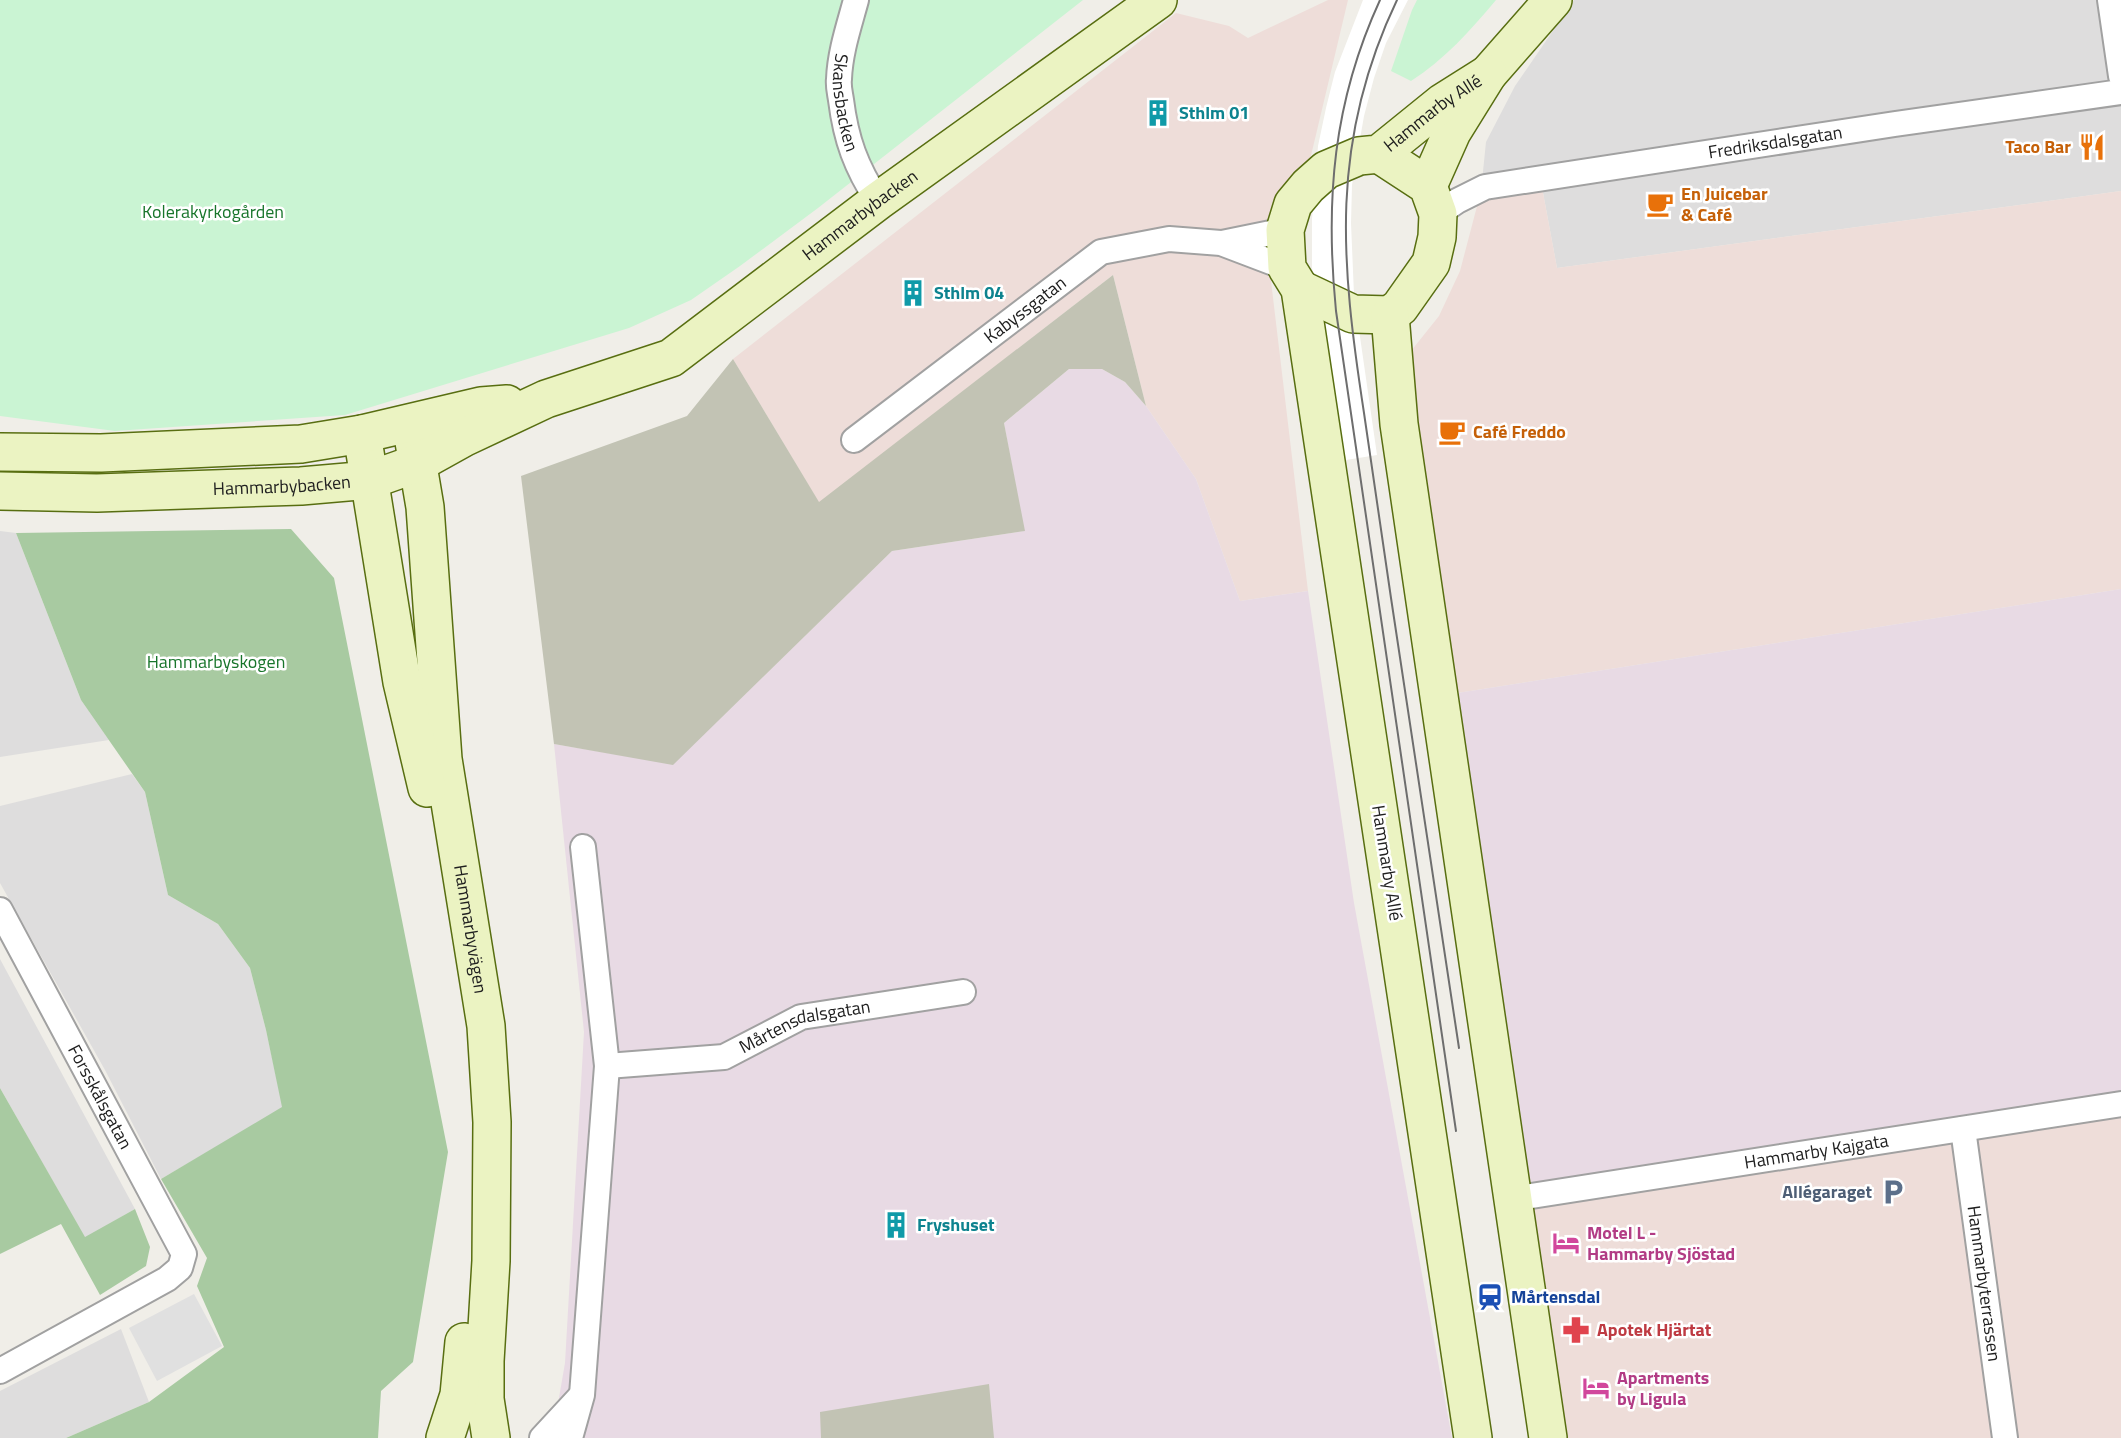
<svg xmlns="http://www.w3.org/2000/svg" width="2121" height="1438" font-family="'Titillium Web',sans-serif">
  <rect width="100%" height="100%" fill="#f0eee8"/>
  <path fill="#dedddd" d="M1574,0H2121V191L1557,268L1541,182L1481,191L1486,142L1515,86Z
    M0,531L16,533L81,700L109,740L0,757Z
    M132,774L145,792L168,895L218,924L250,968L266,1030L283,1108L161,1179L105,1070L0,883V806Z
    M0,959L135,1209L85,1238L0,1088Z
    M121,1329L149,1402L66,1438H0V1391Z"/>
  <path fill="#eeddd9" d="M1328,0H1348L1309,164L1289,181L1271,281L1308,591L1240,601L1196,479L1146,406L1113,275L819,503L733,359L1176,13L1229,26L1248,38Z
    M1541,182L1557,268L2121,191V589L1451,694L1408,373L1411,351L1439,316L1460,271L1481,191Z
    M2121,1106V1438H1560L1523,1200Z"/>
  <path fill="#e8dae4" d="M1069,369H1102L1125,382L1146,406L1196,479L1240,601L1308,591L1354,903L1452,1438H552L565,1363L584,1032L554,744L673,764L892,551L1024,531L1004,423Z
    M2121,589V1106L1523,1200L1451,694Z"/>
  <path fill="#c2c3b4" d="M1113,275L1146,406L1125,382L1102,369H1069L1004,423L1025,531L892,551L673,765L554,744L521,476L687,416L733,359L819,502Z
    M989,1384L994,1438H821L820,1412Z"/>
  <path fill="#a8caa1" d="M291,529L334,578L448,1152L413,1362L381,1391L378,1438H66L149,1402L224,1347L197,1286L207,1258L161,1179L282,1107L266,1030L250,968L218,924L168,895L145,792L81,700L16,533Z
    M0,1088L85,1237L135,1209L150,1247L146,1266L100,1295L61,1224L0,1254Z"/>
  <path fill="#caf4d3" d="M0,0H1083L818,208L740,266L691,300L629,328L345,415L115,431L0,416Z
    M1417,0H1496C1471,30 1444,60 1411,81L1391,71L1412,10Z"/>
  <path fill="#e0e0e0" d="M194,1294L222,1346L157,1381L129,1328Z"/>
  <path fill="#fff" d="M1363,0H1408L1386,43L1374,78L1364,116L1352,185L1351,223L1354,295L1377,455L1346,460L1320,329L1312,267V219L1318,146L1326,108L1335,72Z"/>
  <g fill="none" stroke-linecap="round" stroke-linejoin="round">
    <defs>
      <g id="street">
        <path id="s1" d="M856,0C849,26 840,52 839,79C838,86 840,93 841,100C846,140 856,167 878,201"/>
        <path d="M2110,0L2121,76"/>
        <path id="s2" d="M1438,214L1457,201L1485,187L1895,124L2121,92"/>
        <path d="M1222,243L1285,230"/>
        <path id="s3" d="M854,440L1101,252L1169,239L1221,243L1287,268"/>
        <path id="s4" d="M0,910L184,1254L180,1268L167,1279L0,1371"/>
        <path id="s5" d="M607,1066L724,1057L801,1017L963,992"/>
        <path id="s6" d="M1963,1129L2005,1438"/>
        <path id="s7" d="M1512,1199L2121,1104"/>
        <path d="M542,1438L579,1398"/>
        <path d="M570,1438L582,1395L607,1066L583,847"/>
      </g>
      <g id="secondary">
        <path d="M1428,186L1452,132L1488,74L1553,0"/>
        <path d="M1300,289L1353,314L1390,315L1400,307L1431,263L1437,237L1438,214L1428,186L1379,154"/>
        <path d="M1390,315L1399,424L1548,1438"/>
        <path id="s8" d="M411,424L425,507L443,759L486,1026L492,1122L491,1261L485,1361V1399L491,1438"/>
        <path d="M362,434L402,682L427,788"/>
        <path d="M0,452L101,453L301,444L362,434L481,406L507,404"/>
        <path id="s9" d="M0,491L97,493L301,486L370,480L418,463L463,438L546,399L671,358L878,201L1158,0"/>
        <path d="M445,1438L459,1395L464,1342"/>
        <path id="s10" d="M1473,1438L1300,289L1287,268L1285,230L1293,204L1308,186L1326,170L1359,156L1379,154L1442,103L1488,74"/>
      </g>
    </defs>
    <use href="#street" stroke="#a1a1a1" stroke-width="28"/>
    <use href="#secondary" stroke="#586e11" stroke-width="40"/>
    <use href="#street" stroke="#fff" stroke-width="24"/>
    <use href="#secondary" stroke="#ebf3c2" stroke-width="37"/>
    <path stroke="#6e6e6e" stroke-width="2" d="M1380,0C1333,102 1325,200 1336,311L1456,1131
      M1397,0C1329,142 1341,263 1364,413C1373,475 1382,537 1391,598C1414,748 1437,898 1459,1048"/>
  </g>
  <defs>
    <symbol id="building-bare" viewBox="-9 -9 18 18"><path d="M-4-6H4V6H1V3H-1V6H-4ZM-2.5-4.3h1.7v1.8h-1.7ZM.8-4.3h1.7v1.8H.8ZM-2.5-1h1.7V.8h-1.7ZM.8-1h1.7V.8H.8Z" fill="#0f9aa8" stroke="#fff" stroke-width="2.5" paint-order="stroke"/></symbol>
    <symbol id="restaurant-bare" viewBox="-9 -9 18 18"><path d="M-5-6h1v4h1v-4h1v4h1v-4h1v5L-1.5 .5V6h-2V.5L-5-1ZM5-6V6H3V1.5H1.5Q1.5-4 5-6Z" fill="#e8710a" stroke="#fff" stroke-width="2.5" paint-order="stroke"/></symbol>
    <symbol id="cafe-bare" viewBox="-9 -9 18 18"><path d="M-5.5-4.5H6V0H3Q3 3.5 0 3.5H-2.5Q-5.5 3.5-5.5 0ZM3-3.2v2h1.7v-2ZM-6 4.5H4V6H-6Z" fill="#e8710a" stroke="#fff" stroke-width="2.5" paint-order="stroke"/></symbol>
    <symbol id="parking-bare" viewBox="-9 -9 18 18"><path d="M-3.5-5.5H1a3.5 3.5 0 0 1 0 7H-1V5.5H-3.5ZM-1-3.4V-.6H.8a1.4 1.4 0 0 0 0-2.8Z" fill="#5c6f8a" stroke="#fff" stroke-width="2.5" paint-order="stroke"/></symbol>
    <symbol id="hotel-bare" viewBox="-9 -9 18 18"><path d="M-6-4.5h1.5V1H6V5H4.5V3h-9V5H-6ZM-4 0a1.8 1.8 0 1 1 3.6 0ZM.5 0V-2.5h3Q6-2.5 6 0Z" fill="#d1479c" stroke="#fff" stroke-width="2.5" paint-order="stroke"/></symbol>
    <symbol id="station-bare" viewBox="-9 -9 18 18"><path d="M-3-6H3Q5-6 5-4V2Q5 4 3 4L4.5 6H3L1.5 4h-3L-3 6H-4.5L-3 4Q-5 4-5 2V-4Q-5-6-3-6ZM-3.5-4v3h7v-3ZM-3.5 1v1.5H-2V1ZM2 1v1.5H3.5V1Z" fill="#1a4fb4" stroke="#fff" stroke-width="2.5" paint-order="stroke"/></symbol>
    <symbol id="pharmacy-bare" viewBox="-9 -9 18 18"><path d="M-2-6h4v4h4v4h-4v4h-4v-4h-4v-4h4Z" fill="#e0444e" stroke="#fff" stroke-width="2.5" paint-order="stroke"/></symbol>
  </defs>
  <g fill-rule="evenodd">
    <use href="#building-bare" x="1139" y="94" width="38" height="38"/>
    <use href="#restaurant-bare" x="2073" y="128" width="38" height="38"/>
    <use href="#cafe-bare" x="1641" y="185" width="38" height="38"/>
    <use href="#building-bare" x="894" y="274" width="38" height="38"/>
    <use href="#cafe-bare" x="1433" y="413" width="38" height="38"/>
    <use href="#parking-bare" x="1874" y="1173" width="38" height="38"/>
    <use href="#building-bare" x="877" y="1206" width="38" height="38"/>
    <use href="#hotel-bare" x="1547" y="1224" width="38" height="38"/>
    <use href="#station-bare" x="1471" y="1278" width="38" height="38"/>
    <use href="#pharmacy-bare" x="1557" y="1311" width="38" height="38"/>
    <use href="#hotel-bare" x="1577" y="1369" width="38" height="38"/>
  </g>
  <g text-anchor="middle" stroke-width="5" stroke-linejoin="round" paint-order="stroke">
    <g font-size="18" fill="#202020" stroke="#fff">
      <text dy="6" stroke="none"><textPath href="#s1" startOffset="105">Skansbacken</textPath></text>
      <text dy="6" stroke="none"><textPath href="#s10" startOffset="1423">Hammarby Allé</textPath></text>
      <text dy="6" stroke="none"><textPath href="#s2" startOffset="348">Fredriksdalsgatan</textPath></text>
      <text dy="6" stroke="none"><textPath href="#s9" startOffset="933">Hammarbybacken</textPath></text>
      <text dy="6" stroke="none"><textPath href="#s3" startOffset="215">Kabyssgatan</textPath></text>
      <text dy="6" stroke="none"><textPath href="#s9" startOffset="282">Hammarbybacken</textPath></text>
      <text transform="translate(1387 863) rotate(81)" y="6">Hammarby Allé</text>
      <text dy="6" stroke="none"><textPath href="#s8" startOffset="509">Hammarbyvägen</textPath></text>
      <text dy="6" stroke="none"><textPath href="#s5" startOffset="205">Mårtensdalsgatan</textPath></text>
      <text dy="6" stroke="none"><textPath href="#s4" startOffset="212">Forsskålsgatan</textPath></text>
      <text dy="6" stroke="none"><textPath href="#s7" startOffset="308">Hammarby Kajgata</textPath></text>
      <text dy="6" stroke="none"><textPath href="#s6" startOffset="156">Hammarbyterrassen</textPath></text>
    </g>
    <g font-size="18" font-weight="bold" fill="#0d838f" stroke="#fff" text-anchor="start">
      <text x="1179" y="119">Sthlm 01</text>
      <text x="934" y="299">Sthlm 04</text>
      <text x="917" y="1231">Fryshuset</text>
    </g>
    <g font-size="18" font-weight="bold" fill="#c56008" stroke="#fff" text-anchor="start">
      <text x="2071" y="153" text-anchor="end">Taco Bar</text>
      <text x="1681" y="200">En Juicebar<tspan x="1681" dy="21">&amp; Café</tspan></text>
      <text x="1473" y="438">Café Freddo</text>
    </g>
    <g font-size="18" fill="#18752b" stroke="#fff">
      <text x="213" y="218">Kolerakyrkogården</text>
      <text x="216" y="668">Hammarbyskogen</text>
    </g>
    <g font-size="18" font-weight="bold" fill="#4e5e75" stroke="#fff" text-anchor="end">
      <text x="1872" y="1198">Allégaraget</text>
    </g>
    <g font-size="18" font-weight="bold" fill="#b23c85" stroke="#fff" text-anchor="start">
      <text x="1587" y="1239">Motel L -<tspan x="1587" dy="21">Hammarby Sjöstad</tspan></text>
      <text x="1617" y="1384">Apartments<tspan x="1617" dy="21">by Ligula</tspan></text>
    </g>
    <g font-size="18" font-weight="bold" fill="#164399" stroke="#fff" text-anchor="start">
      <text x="1511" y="1303">Mårtensdal</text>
    </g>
    <g font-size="18" font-weight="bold" fill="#be3a42" stroke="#fff" text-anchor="start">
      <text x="1597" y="1336">Apotek Hjärtat</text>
    </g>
  </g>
</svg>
